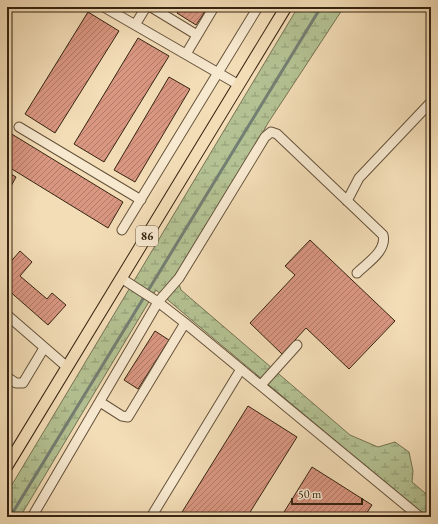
<svg xmlns="http://www.w3.org/2000/svg" width="438" height="524" font-family="'EB Garamond',serif">
  <defs>
    <pattern id="wetland-marsh" width="20" height="14" patternUnits="userSpaceOnUse"><rect width="20" height="14" fill="#b4c293"/><path d="M1 5h8M5 5V1M11 12h8M15 12V8" fill="none" stroke="#939d77"/></pattern>
    <pattern id="building-hatch" width="6" height="6" patternUnits="userSpaceOnUse"><rect width="6" height="6" fill="#d99681"/><path d="M-1 1l2-2M0 6l6-6M5 7l2-2" fill="none" stroke="#b17a68"/></pattern>
  </defs>
  <rect width="100%" height="100%" fill="#f3ddb7"/>
  <filter id="stains"><feTurbulence type="fractalNoise" baseFrequency=".005" numOctaves="4"/><feColorMatrix values="0 0 0 0 .2 0 0 0 0 .09 0 0 0 0 .02 0 0 0 .5 -.17"/></filter>
  <radialGradient id="worn" r=".72"><stop offset=".6" stop-color="#630" stop-opacity="0"/><stop offset="1" stop-color="#630" stop-opacity=".3"/></radialGradient>
  <path fill="url(#wetland-marsh)" stroke="#757352" d="M298,7H344L268,123L218,215L178,281L181,290L350,435L378,447L395,442L409,452L413,471L412,482L431,498V517H426L156,290L20,517H7V493Z"/>
  <g fill="none" stroke-linecap="round" stroke-linejoin="round">
    <path stroke="#747f73" stroke-width="3" d="M10,517L321,7"/>
  </g>
  <path fill="url(#building-hatch)" stroke="#362411" d="M181,7H208L196,25L177,13Z
    M88,12L119,31L55,133L25,114Z
    M138,38L169,56L104,162L74,144Z
    M169,77L190,89L135,182L114,170Z
    M10,133L123,202L108,228L7,166V138Z
    M7,172L16,177L9,190L7,189Z
    M310,240L395,321L349,369L306,328L282,354L250,323L295,275L285,266Z
    M20,251L32,262L20,276L47,299L52,293L66,305L48,325L7,289V266Z
    M155,331L169,340L138,389L124,380Z
    M248,406L297,437L247,517H179Z
    M312,467L372,505L364,517H281Z"/>
  <g fill="none" stroke-linecap="round" stroke-linejoin="round">
    <defs>
      <path id="minor" d="M104,7L239,85
        M151,7L197,35
        M135,25L146,7
        M186,54L214,7
        M19,127L141,200
        M347,201L359,178L431,102
        M122,230L258,7
        M121,278L158,302L185,323L420,517
        M7,315L67,367
        M7,377L16,383H23L44,348
        M261,385L297,345
        M100,402L122,416L128,417L185,323
        M32,517L158,302L179,278L265,137L271,132L277,134L383,235C387,251 367,263 357,273
        M151,517L241,369"/>
      <path id="major" d="M7,466L286,7"/>
    </defs>
    <use href="#minor" stroke="#65523a" stroke-width="11"/>
    <use href="#major" stroke="#362411" stroke-width="13"/>
    <use href="#minor" stroke="#f7e9d0" stroke-width="9"/>
    <use href="#major" stroke="#f3ddb7" stroke-width="11"/>
  </g>
  <g text-anchor="middle" stroke-width="3" stroke-linejoin="round" paint-order="stroke">
    <rect fill="#f7e9d0" stroke="#705f4a" stroke-width="1" x="136" y="226" width="22" height="20" rx="3"/>
    <g font-size="12" font-weight="bold" fill="#362411">
      <text x="147" y="240">86</text>
    </g>
  </g>
  <rect width="438" height="524" fill="none" stroke="#f3ddb7" stroke-width="24"/>
  <rect x="8" y="8" width="422" height="508" fill="none" stroke="#362411" stroke-width="2"/>
  <rect x="12" y="12" width="414" height="500" fill="none" stroke="#362411"/>
  <path d="M292 498v6h70v-6" fill="none" stroke="#362411" stroke-width="2"/>
  <text x="298" y="498" font-size="12" fill="#362411" stroke="#f7e9d0" stroke-width="3" paint-order="stroke">50 m</text>
  <rect width="100%" height="100%" filter="url(#stains)"/>
  <rect width="100%" height="100%" fill="url(#worn)"/>
</svg>
